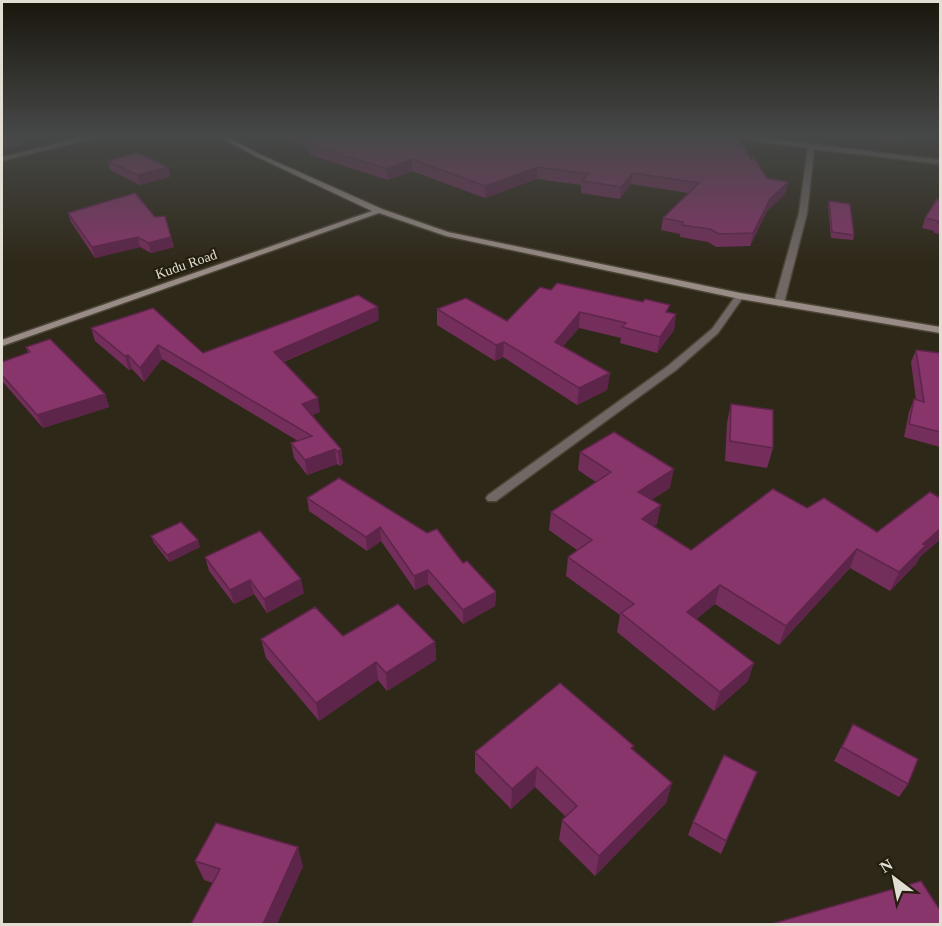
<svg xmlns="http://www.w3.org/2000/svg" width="942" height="926" font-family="Georgia,serif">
  <rect width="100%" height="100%" fill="#2e2818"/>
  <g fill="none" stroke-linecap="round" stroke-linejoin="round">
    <defs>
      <path id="street" d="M93,135H104L2,161V157Z
        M715,135H735L940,160V164L814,149L807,213L784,303L779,306L774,303L799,213L808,148Z
        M740,293L744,296L718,333L676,370L496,501H488L486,498L488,495L668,366L712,329L737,294Z"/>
      <path id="secondary" d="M216,135H224L259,154L382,209L448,232L740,293L940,327V333L740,299L446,236L379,213L2,346V340L372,211L255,156Z"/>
    </defs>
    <use href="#street" stroke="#4b4536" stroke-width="3"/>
    <use href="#secondary" stroke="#4b4536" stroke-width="3"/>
    <use href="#street" fill="#716764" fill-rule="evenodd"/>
    <use href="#secondary" fill="#998b85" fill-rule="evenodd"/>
  </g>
  <path fill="#742e5b" d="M280,135H737L751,160L767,178L788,182L785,194L767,211L750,246L716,247L708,242L680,237V234L661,230L663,218L688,193L631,184L620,199L581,193V185L537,179L485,198L412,171L388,180L310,155L309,149Z
    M871,135H921L902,140L882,141Z
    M108,161L168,167L170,177L140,185L110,170Z
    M940,200V234L934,233V231L922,228L925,218Z
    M829,201L854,235L853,240L831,238L828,206Z
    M68,213L171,237L174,247L151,253L140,247L95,258L71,222Z
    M551,290L676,314L674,330L657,353L620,343L621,338L579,328L563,346L610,373L607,390L577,405L503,357L495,361L437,325V309L507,321Z
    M379,320L284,362L320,412L312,415L341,449L343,463L340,466L337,464L307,475L294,458L291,443L298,441L162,359L144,382L132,369L129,370L95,341L91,328L203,353Z
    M26,347L105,394L109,407L43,428L2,381V375L28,353Z
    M916,350L940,353V447L904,437L909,412L914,399L916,400L911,362Z
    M731,404L773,448L767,468L725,461L727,423Z
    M580,452L670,488L651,500L657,524L653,526L691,550L807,508L877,532L920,557L916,564L890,591L850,568L779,645L715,604L696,619L748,681L714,711L617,632L620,615L566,576L568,557L577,550L549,530L551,512L596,482L578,470Z
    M339,478L463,563L496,592L495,606L463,624L428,584L415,590L381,541L367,551L309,511L307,498Z
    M151,536L200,547L169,562L154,543Z
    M205,557L304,593L267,613L254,594L234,604L209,571Z
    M343,636L435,642L436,660L387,691L378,680L319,721L266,658L261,639Z
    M853,724L908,784L899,797L834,761Z
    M633,750L672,783L666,803L595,876L559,840L562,820L566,817L535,787L511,809L475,772V752Z
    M751,786L721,854L688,835L693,822Z
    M195,861L303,866L277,924H191L213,883L204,880Z"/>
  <path fill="#5e254a" d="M903,135H921L902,140Z
    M21,137L24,145L2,151V142Z
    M412,159V171L388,180L387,169Z
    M168,167L170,177L140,185L137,175Z
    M538,167L537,179L485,198V186Z
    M633,173L631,184L620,199L621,187Z
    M788,182L785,194L767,211L750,246L753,233L770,199Z
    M138,237L140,247L95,258L92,247Z
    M171,237L174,247L151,253L148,243Z
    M378,307L379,320L276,365L274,352Z
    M580,312L579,328L554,357L555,342Z
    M676,314L674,330L657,353L660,337Z
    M504,342L503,357L495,361L496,345Z
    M158,345L162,359L144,382L140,368Z
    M128,355L132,369L129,370L125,356Z
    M610,373L607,390L577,405L579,388Z
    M105,394L109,407L43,428L37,415Z
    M318,398L320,412L304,418L302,404Z
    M335,449L337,464L307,475L305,460Z
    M341,449L343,463L340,466L338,452Z
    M674,469L670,488L635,510L638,492Z
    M661,505L657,524L639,538L642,519Z
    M380,527L381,541L367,551L366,537Z
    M940,529V540L920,557L916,564L890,591L899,572L923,544Z
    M198,540L200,547L169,562L167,555Z
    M857,549L850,568L779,645L786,626Z
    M428,570V584L415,590L414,576Z
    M301,579L304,593L267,613L264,599Z
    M250,580L254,594L234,604L230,590Z
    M720,585L715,604L682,631L687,612Z
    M496,592L495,606L463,624V610Z
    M435,642L436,660L387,691L386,673Z
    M376,662L378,680L319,721L316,703Z
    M754,663L748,681L714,711L720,692Z
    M537,767L535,787L511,809L512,789Z
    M672,783L666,803L595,876L599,856Z
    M298,847L303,866L277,924H263Z"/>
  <path fill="#87356a" stroke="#5e254a" stroke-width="1.5" d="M2,135H17L21,137L2,142Z
    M302,135H737L751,160L753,156L767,178L788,182L770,199L753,233L719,234L710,229L682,225L683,222L663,218L699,183L633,173L621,187L582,181L588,174L538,167L485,186L412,159L387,169L308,144L317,142Z
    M137,153L168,167L137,175L108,161Z
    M135,193L155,217L165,216L171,237L148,243L138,237L92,247L68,213Z
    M937,199L940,200V223H938V221L925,218Z
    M829,201L850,204L854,235L832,232Z
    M557,283L643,302L645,299L670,305L666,312L676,314L660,337L622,327L626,323L580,312L555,342L610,373L579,388L504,342L496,345L437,309L466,298L507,321L540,287L551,290Z
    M358,295L378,307L274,352L318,398L302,404L341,449L338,452L335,449L305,460L291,443L312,436L158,345L140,368L128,355L125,356L91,328L153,308L203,353Z
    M50,339L105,394L37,415L2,375V362L30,352L26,347Z
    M916,350L940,353V432L909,424L914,399L924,402Z
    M731,404L773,410V448L730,441Z
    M614,432L674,469L638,492L661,505L642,519L691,550L773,489L807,508L824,498L877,532L930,492L940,498V529L923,544L926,545L899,572L857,549L786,626L720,585L687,612L754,663L720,692L621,613L634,604L568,557L592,540L551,512L611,472L580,452Z
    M339,478L427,533L437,529L463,563L467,561L496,592L463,610L428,570L414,576L380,527L366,537L307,498Z
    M181,522L198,540L167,555L151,536Z
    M260,531L301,579L264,599L250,580L230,590L205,557Z
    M398,604L435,642L386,673L376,662L316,703L261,639L315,607L343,636Z
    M560,683L634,746L631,748L672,783L599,856L562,820L577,806L537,767L512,789L475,752Z
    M853,724L918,759L908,784L842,747Z
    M724,755L757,772L726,841L693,822Z
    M216,823L298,847L263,924H191L220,869L195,861Z
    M921,881L940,910V924H771Z"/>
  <linearGradient id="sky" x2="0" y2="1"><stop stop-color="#19160d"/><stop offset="0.51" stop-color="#464848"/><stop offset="1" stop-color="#464848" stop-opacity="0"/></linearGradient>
  <rect width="942" height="265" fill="url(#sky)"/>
  <g text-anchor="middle" stroke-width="4.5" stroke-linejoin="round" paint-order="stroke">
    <g font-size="14" fill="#e2ded4" stroke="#241e0e">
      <text transform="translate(186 264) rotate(-19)" y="5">Kudu Road</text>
    </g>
  </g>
  <rect width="942" height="926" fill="none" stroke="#e2ded4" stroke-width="6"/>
  <g transform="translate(894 878) rotate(328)" stroke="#241e0e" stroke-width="4.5" paint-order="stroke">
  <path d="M0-4.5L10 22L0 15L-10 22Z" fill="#e2ded4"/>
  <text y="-9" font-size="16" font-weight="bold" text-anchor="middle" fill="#e2ded4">N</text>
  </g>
</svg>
